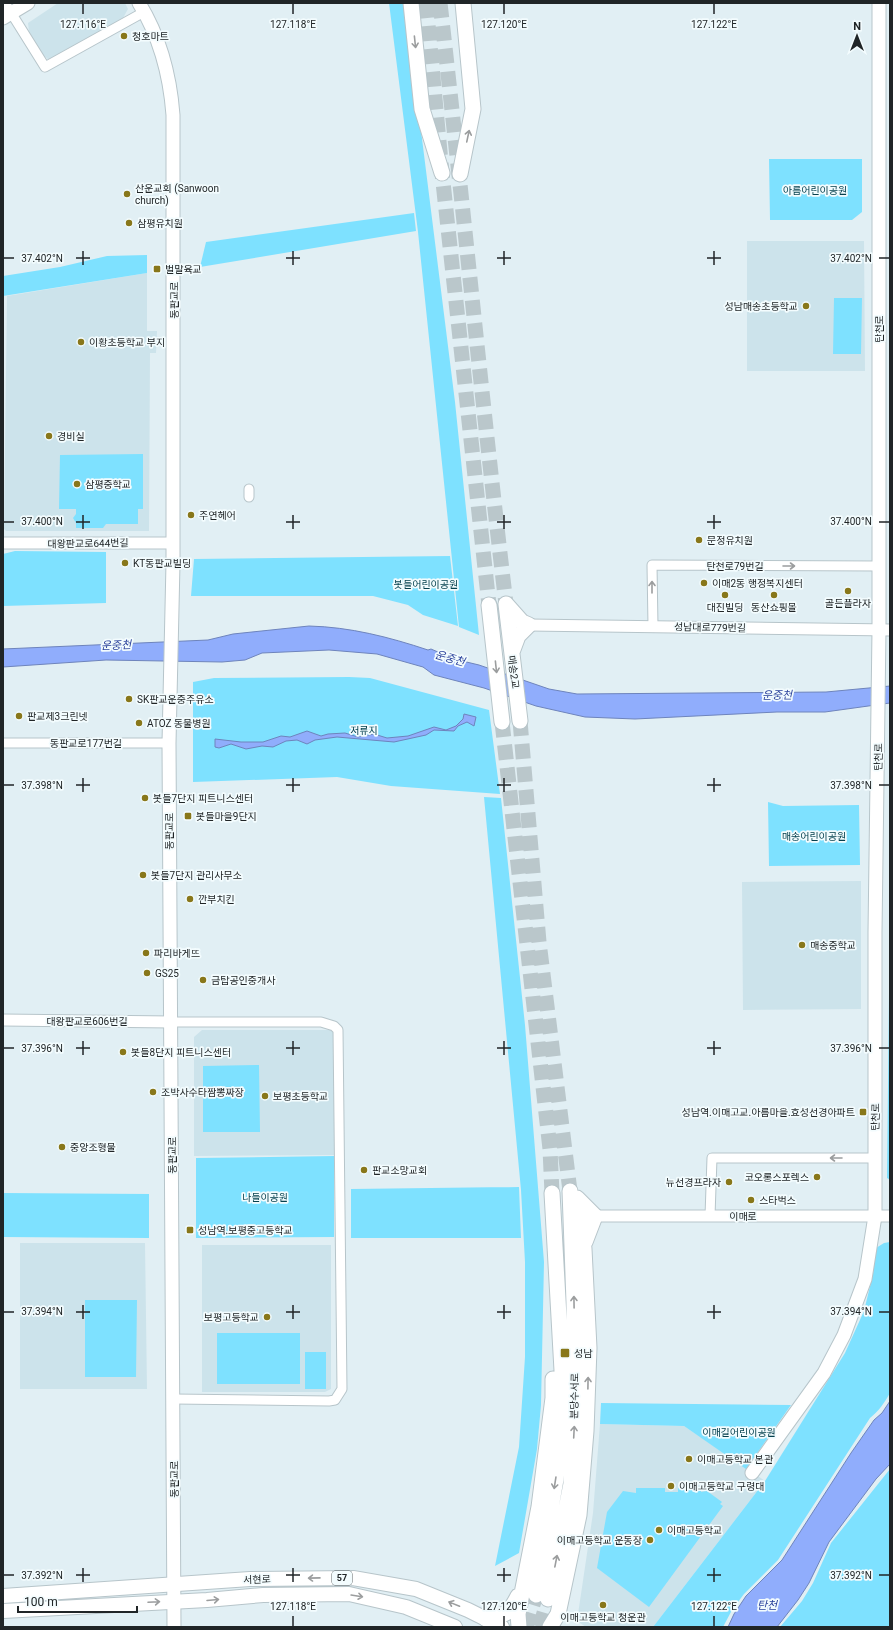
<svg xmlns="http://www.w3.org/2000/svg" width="893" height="1630" font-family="Roboto,'Noto Sans KR',sans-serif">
  <rect width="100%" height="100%" fill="#e1eff4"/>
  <path fill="#cce3eb" d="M58,3H125L128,9L123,18L49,60L42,54L29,32L28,23Z
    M747,241H864L865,371H747Z
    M147,273V331H157L156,353H150L149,531H6L4,529L7,296Z
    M861,881V1009L743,1010L742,882Z
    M202,1030H332L336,1033L337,1155L194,1156V1037Z
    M20,1243H145L147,1389H20Z
    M202,1245H331V1389L325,1392H202Z
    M600,1424L684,1426L765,1481L653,1627H586L577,1621L593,1513Z"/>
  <path fill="#7ee1ff" d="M389,3H405L455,402L479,635L459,627L418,232Z
    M769,159H862V212L852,220H770Z
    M414,213L416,231L200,267L206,242Z
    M147,255V273L3,296V276L60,267L107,256Z
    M834,298H862L861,354H833Z
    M143,454V509H138V524H106L103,528H76V523L73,518L76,514V509H59L60,455Z
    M15,551L106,552V603L3,606V554Z
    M450,556L458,626L423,615L408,605L373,596H191L194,559Z
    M349,677L370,678L489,710L500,794L391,786L337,777L193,782V682L214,678Z
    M484,797L501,798L525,1025L544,1262L541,1405L537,1449L519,1553L495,1566L519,1447L525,1357V1262L521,1190Z
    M768,802L783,806L859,805L860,865L769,866Z
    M890,902V1180L887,1178Z
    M259,1065L260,1132H203V1066Z
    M334,1156V1237L196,1238V1158Z
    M519,1187L521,1238H351V1189Z
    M3,1193L149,1194V1238L3,1237Z
    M890,1242V1393C884,1403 879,1411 870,1418L778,1560L744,1594L732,1610L723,1627H653L765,1481L845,1353L864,1311L873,1274L876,1248L884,1243Z
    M85,1300H137L136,1377H85Z
    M217,1333H300V1384H217Z
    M305,1352H326V1389H305Z
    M601,1403L791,1405L746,1469L684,1426L600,1424Z
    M890,1469V1624L888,1627H780L802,1601L813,1583L831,1543Z
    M636,1488H665V1492H678V1488H701V1492L707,1491L722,1502L720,1504L723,1506L649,1607L597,1568L607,1512L623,1491L636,1493Z"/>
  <path fill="#90adfc" stroke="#6e84bc" d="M309,626C350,627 389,637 428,650L431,649L454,659L479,665L549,689L577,694L826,692L890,686V703L825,712H777L635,719L585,717L536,706L484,688L434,675L423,667L377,654L329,650L262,653L245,660L222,662L106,660L3,667V649L208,640L233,634Z
    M464,714L476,717L474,726L467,722L458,726L454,731L434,730L426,735L394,742L337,737L315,740L307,744L297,740L286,741L273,747L262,746L246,749L231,744L219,748L215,747V739L241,742H263L281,736L290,737L307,731L321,736L328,734L345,733L358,737L374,734L387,738L408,736L434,727L446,730L456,726L463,719Z
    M890,1401V1464L876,1479L829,1542L809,1583L798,1600L777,1627H728L734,1614L746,1596L782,1560L851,1453L874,1420L882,1413Z"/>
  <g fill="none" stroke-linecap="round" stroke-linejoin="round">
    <path stroke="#bac7cb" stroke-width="15" stroke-dasharray="15 8" stroke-linecap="butt" d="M426,3L442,173L489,605
      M440,3C463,203 482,404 506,604
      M520,721L539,942L570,1191
      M502,722L550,1149L552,1193
      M526,1627L536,1595
      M540,1627L548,1599"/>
    <defs>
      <path id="minor" d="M5,3L45,67L144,12
        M249,489V497
        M653,626L652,565L879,566
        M3,743H169
        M171,1022H321L334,1026L338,1030L342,1389L335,1400L329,1401L174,1399
        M710,1216L712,1158H875"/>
      <path id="tertiary" d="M3,543H173
        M529,625L890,630
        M3,1020L171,1022
        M595,1216H890"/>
      <path id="secondary" d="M139,3C160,37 170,75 173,115V563L169,743L174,1627
        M3,18L28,3
        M752,1473L824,1373L844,1335L865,1279L875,1216V932L879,630V3"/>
      <path id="primary" d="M3,1596L250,1579L353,1578L416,1589L468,1610L502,1627
        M3,1611L207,1600L263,1595L349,1594L406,1607L455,1627"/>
      <path id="trunk" d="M411,3L422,109L442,173
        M460,174L473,109L463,3
        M506,604L520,721
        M506,604L522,622L529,625L518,636L512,652
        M489,605L502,722
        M577,1198L595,1216L585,1242
        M536,1595L556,1479L564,1406L552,1193
        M548,1599L571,1484L575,1408L574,1302L570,1191
        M486,1619C505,1616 509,1614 518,1596
        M519,1627L518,1614L539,1507L553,1398V1379
        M550,1627L558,1614L579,1515L586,1431L589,1348L584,1249L579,1201"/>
    </defs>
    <use href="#minor" stroke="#b7c5ca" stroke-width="11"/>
    <use href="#tertiary" stroke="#b7c5ca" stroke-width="13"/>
    <use href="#secondary" stroke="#b7c5ca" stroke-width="15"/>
    <use href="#primary" stroke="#b7c5ca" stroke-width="16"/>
    <use href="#trunk" stroke="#b7c5ca" stroke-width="17"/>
    <use href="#minor" stroke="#fff" stroke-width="9"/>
    <use href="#tertiary" stroke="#fff" stroke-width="11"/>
    <use href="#secondary" stroke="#fff" stroke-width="13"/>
    <use href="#primary" stroke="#fff" stroke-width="14"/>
    <use href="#trunk" stroke="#fff" stroke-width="15"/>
  </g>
  <defs><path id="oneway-shaft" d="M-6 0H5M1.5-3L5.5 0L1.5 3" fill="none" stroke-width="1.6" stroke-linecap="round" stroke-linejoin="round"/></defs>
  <g stroke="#9b9d9e">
    <use href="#oneway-shaft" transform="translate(415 42) rotate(84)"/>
    <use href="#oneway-shaft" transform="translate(468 136) rotate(-78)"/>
    <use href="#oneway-shaft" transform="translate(789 566)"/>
    <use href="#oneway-shaft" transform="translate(652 587) rotate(-90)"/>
    <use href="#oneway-shaft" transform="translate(496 667) rotate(84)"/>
    <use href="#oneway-shaft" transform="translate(836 1158) rotate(180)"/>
    <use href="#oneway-shaft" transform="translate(574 1302) rotate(-91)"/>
    <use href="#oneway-shaft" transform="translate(588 1383) rotate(-89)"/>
    <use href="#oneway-shaft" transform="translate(574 1432) rotate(-87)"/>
    <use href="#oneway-shaft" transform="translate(555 1483) rotate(99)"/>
    <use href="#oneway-shaft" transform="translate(556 1561) rotate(-79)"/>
    <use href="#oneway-shaft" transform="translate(314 1578) rotate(179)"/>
    <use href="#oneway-shaft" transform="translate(357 1596) rotate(9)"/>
    <use href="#oneway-shaft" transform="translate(213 1600) rotate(-5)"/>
    <use href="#oneway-shaft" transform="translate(154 1602) rotate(-3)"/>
    <use href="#oneway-shaft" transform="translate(454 1604) rotate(-158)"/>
  </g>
  <path fill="none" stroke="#202527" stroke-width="1.5" d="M83,4V14M293,4V14M504,4V14M714,4V14M83,251V265M293,251V265M504,251V265M714,251V265M4,258H14M76,258H90M286,258H300M497,258H511M707,258H721M879,258H889M83,515V529M293,515V529M504,515V529M714,515V529M4,522H14M76,522H90M286,522H300M497,522H511M707,522H721M879,522H889M83,778V792M293,778V792M504,778V792M714,778V792M4,785H14M76,785H90M286,785H300M497,785H511M707,785H721M879,785H889M83,1041V1055M293,1041V1055M504,1041V1055M714,1041V1055M4,1048H14M76,1048H90M286,1048H300M497,1048H511M707,1048H721M879,1048H889M83,1305V1319M293,1305V1319M504,1305V1319M714,1305V1319M4,1312H14M76,1312H90M286,1312H300M497,1312H511M707,1312H721M879,1312H889M83,1568V1582M293,1568V1582M504,1568V1582M714,1568V1582M4,1575H14M76,1575H90M286,1575H300M497,1575H511M707,1575H721M879,1575H889M293,1616V1626M504,1616V1626M714,1616V1626"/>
  <g fill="#88771a" stroke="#f3fcfe" stroke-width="1.5">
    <circle cx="124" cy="36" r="4"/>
    <circle cx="127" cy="194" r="4"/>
    <circle cx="129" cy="223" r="4"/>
    <rect x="153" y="265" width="8" height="8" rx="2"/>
    <circle cx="806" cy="306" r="4"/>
    <circle cx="81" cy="342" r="4"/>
    <circle cx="49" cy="436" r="4"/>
    <circle cx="77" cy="484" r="4"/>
    <circle cx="191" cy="515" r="4"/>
    <circle cx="699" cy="540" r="4"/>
    <circle cx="125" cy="563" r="4"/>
    <circle cx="704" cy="583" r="4"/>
    <circle cx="848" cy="591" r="4"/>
    <circle cx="725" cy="595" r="4"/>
    <circle cx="774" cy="595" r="4"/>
    <circle cx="129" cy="699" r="4"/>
    <circle cx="19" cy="716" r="4"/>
    <circle cx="139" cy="723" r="4"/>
    <circle cx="145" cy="798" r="4"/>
    <rect x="184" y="812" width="8" height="8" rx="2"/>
    <circle cx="143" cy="875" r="4"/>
    <circle cx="190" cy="899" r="4"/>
    <circle cx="802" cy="945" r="4"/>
    <circle cx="146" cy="953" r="4"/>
    <circle cx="147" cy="973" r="4"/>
    <circle cx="203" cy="980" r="4"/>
    <circle cx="123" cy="1052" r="4"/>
    <circle cx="153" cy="1092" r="4"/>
    <circle cx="265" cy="1096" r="4"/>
    <rect x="859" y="1108" width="8" height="8" rx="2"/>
    <circle cx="62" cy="1147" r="4"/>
    <circle cx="364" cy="1170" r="4"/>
    <circle cx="817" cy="1177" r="4"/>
    <circle cx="729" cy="1182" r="4"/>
    <circle cx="751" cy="1200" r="4"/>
    <rect x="186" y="1226" width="8" height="8" rx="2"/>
    <circle cx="267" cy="1317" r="4"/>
    <rect x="560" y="1348" width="10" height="10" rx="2"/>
    <circle cx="689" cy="1459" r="4"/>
    <circle cx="671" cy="1486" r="4"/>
    <circle cx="659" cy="1530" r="4"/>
    <circle cx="650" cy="1540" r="4"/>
    <circle cx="603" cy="1605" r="4"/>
  </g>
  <g text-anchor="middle" stroke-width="3.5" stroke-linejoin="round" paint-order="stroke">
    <rect fill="#f3fcfe" stroke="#5f6668" stroke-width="1" x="332" y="1571" width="20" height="14" rx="3"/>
    <g font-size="9" font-weight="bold" fill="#202527">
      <text x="342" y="1581">57</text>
    </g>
    <g font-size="10" fill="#202527" stroke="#f3fcfe" text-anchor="start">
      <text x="132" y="40">청호마트</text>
      <text x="135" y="192">산운교회 (Sanwoon<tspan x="135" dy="12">church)</tspan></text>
      <text x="137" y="227">삼평유치원</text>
      <text x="165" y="273">벌말육교</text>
      <text x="798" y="310" text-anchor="end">성남매송초등학교</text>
      <text x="89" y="346">이황초등학교 부지</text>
      <text x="57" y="440">경비실</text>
      <text x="85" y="488">삼평중학교</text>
      <text x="199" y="519">주연헤어</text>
      <text x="707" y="544">문정유치원</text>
      <text x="133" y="567">KT동판교빌딩</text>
      <text x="712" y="587">이매2동 행정복지센터</text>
      <text x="848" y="607" text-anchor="middle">골든플라자</text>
      <text x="725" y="611" text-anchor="middle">대진빌딩</text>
      <text x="774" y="611" text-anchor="middle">동산쇼핑몰</text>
      <text x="137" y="703">SK판교운중주유소</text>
      <text x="27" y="720">판교제3크린넷</text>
      <text x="147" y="727">ATOZ 동물병원</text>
      <text x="153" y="802">봇들7단지 피트니스센터</text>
      <text x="196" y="820">봇들마을9단지</text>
      <text x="151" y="879">봇들7단지 관리사무소</text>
      <text x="198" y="903">깐부치킨</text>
      <text x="810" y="949">매송중학교</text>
      <text x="154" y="957">파리바게뜨</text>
      <text x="155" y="977">GS25</text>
      <text x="211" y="984">금탑공인중개사</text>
      <text x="131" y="1056">봇들8단지 피트니스센터</text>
      <text x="161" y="1096">조박사수타짬뽕짜장</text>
      <text x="273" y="1100">보평초등학교</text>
      <text x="855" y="1116" text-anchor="end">성남역.이매고교.아름마을.효성선경아파트</text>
      <text x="70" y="1151">중앙조형물</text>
      <text x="372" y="1174">판교소망교회</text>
      <text x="809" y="1181" text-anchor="end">코오롱스포렉스</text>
      <text x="721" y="1186" text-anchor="end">뉴선경프라자</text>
      <text x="759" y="1204">스타벅스</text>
      <text x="198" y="1234">성남역.보평중고등학교</text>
      <text x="259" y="1321" text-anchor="end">보평고등학교</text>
      <text x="574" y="1357">성남</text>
      <text x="697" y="1463">이매고등학교 본관</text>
      <text x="679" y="1490">이매고등학교 구령대</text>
      <text x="667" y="1534">이매고등학교</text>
      <text x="642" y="1544" text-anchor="end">이매고등학교 운동장</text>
      <text x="603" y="1621" text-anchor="middle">이매고등학교 청운관</text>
    </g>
    <g font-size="10" fill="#05404e" stroke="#f3fcfe">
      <text x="815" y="194">아름어린이공원</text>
      <text x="426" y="588">봇들어린이공원</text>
      <text x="364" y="734">저류지</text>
      <text x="814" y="840">매송어린이공원</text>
      <text x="265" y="1201">나들이공원</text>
      <text x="739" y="1436">이매길어린이공원</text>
    </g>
    <g font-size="10" fill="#202527" stroke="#f3fcfe">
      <text transform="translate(174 300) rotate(-90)" y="4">동판교로</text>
      <text transform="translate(879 329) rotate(-90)" y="4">탄천로</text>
      <text transform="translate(88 543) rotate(-1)" y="4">대왕판교로644번길</text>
      <text x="735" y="570">탄천로79번길</text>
      <text transform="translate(710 627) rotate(1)" y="4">성남대로779번길</text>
      <text transform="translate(514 672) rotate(82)" y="4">매송2교</text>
      <text x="86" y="747">동판교로177번길</text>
      <text transform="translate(878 757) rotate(-89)" y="4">탄천로</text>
      <text transform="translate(169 831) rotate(-90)" y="4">동판교로</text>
      <text x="87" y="1025">대왕판교로606번길</text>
      <text transform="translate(875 1117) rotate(-89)" y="4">탄천로</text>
      <text transform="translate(172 1155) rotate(-90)" y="4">동판교로</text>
      <text x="743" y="1220">이매로</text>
      <text transform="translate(574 1396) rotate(-89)" y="4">분당수서로</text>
      <text transform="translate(174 1479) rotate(-90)" y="4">동판교로</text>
      <text transform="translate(257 1579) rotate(-2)" y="4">서현로</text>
    </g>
    <g font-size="11" font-style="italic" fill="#2b429c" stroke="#f3fcfe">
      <text transform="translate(116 645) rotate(-2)" y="4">운중천</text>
      <text transform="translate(450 658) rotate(16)" y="4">운중천</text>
      <text transform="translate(777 695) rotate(-1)" y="4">운중천</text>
      <text x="767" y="1609">탄천</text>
    </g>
  </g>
  <g font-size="10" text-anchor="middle" fill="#202527" stroke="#f3fcfe" stroke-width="3.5" stroke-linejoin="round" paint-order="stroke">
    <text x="83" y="28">127.116°E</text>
    <text x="293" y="28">127.118°E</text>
    <text x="504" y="28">127.120°E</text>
    <text x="714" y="28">127.122°E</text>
    <text x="42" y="262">37.402°N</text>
    <text x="851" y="262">37.402°N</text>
    <text x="42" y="525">37.400°N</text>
    <text x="851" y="525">37.400°N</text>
    <text x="42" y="789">37.398°N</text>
    <text x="851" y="789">37.398°N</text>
    <text x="42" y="1052">37.396°N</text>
    <text x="851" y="1052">37.396°N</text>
    <text x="42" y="1315">37.394°N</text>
    <text x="851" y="1315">37.394°N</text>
    <text x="42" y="1579">37.392°N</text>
    <text x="851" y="1579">37.392°N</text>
    <text x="293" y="1610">127.118°E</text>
    <text x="504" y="1610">127.120°E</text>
    <text x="714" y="1610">127.122°E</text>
  </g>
  <rect width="893" height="1630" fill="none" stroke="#202527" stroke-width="8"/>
  <g transform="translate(857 36)" stroke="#f3fcfe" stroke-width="3" paint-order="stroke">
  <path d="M0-3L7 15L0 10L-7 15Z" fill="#202527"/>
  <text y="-6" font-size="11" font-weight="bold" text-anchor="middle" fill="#202527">N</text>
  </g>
  <path d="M18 1606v6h119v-6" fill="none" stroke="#202527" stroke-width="2"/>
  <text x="24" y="1606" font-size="12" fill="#202527" stroke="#f3fcfe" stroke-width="3" paint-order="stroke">100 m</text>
</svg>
